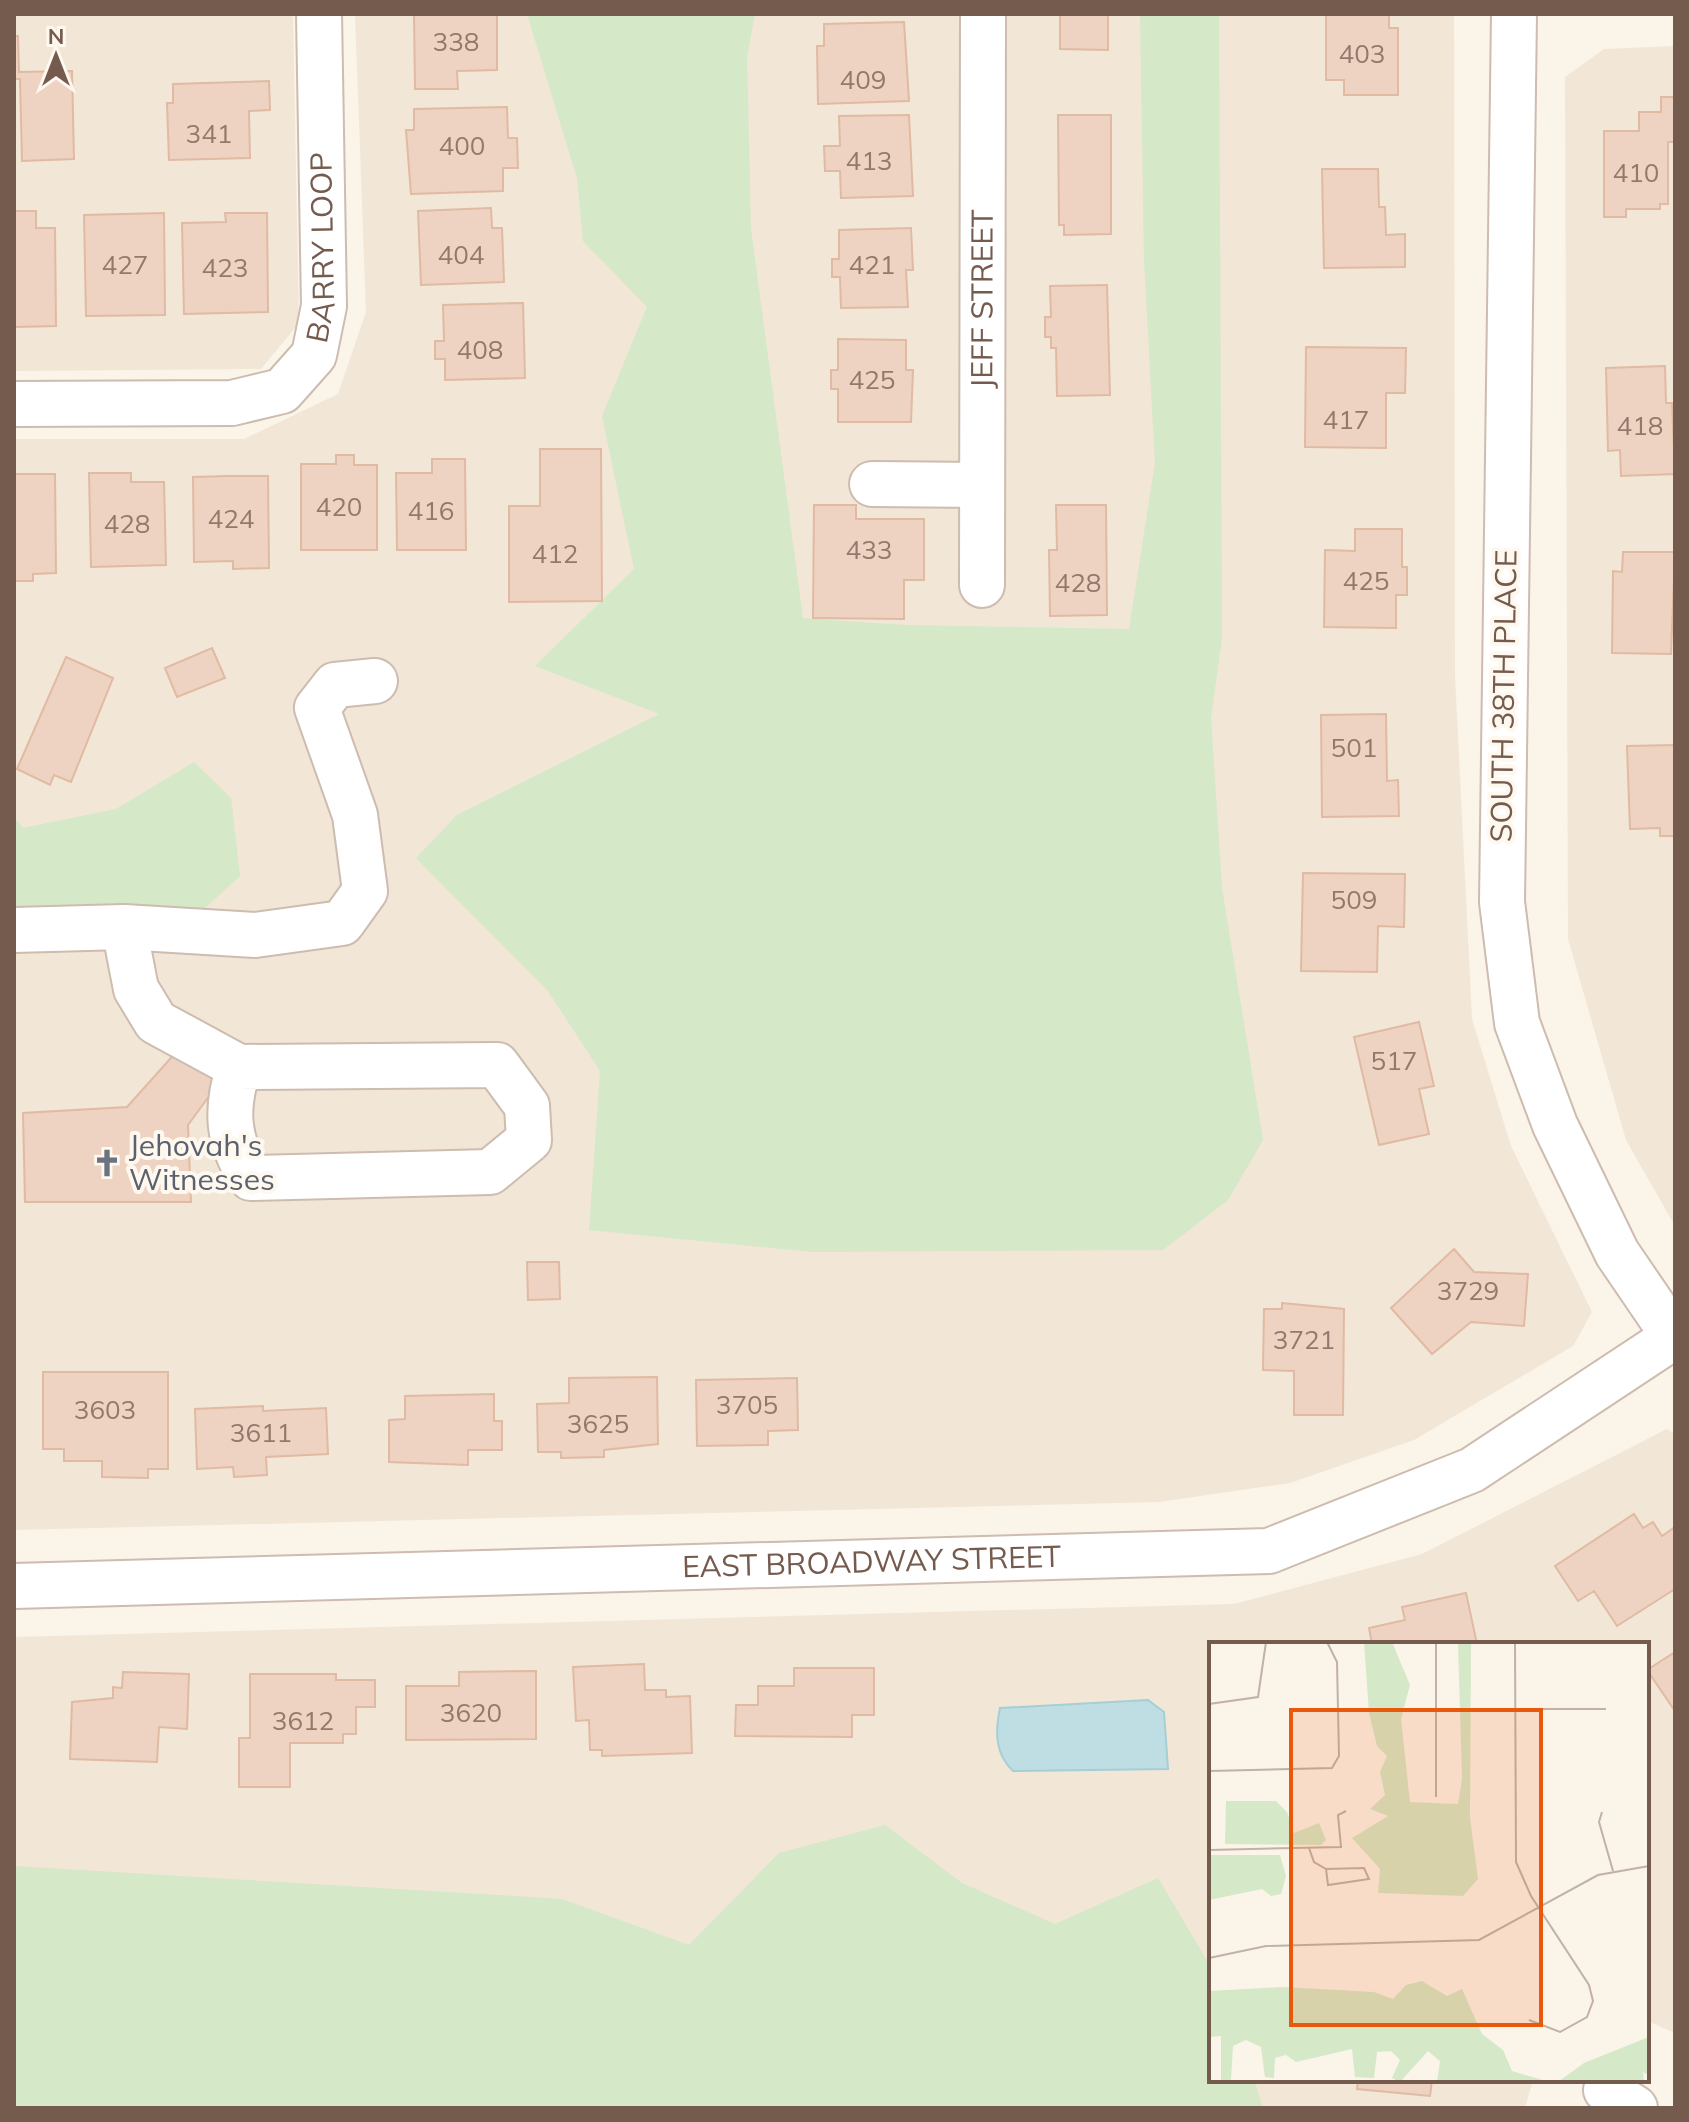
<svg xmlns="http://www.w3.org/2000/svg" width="1689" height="2122" font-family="Mulish,sans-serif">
  <rect width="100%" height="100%" fill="#fbf4e8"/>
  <path fill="#f2e6d7" d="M14,14H293L299,323L261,369L14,371Z
    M355,14H1454L1455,676L1472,1019L1511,1146L1592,1312L1573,1346L1414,1440L1290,1483L1159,1502L14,1530V439H244L338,394L366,312Z
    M1675,46V1226L1626,1140L1568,939L1565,77L1604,49Z
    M1667,1429L1675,1434V2033L1647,2021V1644H1211V2080H1533L1525,2108H14V1637L1234,1604L1422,1554Z"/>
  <path fill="#d5e8c7" d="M527,14H755L747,57L751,229L803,618L904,625L1129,629L1155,463L1144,261L1140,14H1219L1222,638L1211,718L1222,888L1263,1140L1228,1200L1163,1250L813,1252L589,1230L600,1071L548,991L416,858L457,815L659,714L535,666L634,569L602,416L647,307L583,241L577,178Z
    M194,762L231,798L240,876L205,908L14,907V817L23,828L116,809Z
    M885,1825L962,1883L1055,1924L1158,1878L1211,1967V2080H1254L1263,2108H14V1866L562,1899L689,1945L779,1853Z"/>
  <path fill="#bedee4" stroke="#a5ced5" stroke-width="2" d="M1148,1700L1164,1712L1168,1769L1013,1771C995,1754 995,1732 1000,1708Z"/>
  <path fill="#efd3c2" stroke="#e0baa3" stroke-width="2" d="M414,14H497V70L457,71L458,89H415Z
    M1060,14H1108V50L1060,49Z
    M1326,14H1389V28H1398V95H1344V80H1326Z
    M904,22L909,101L818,104L817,46H824V24Z
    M14,36H18L19,72L72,71L74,159L22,161L20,79H14Z
    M269,81L270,110L249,111L250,158L169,160L167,103H173V84Z
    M1661,97H1675V142H1668V204H1660V209H1626V217H1604V131H1639V112H1661Z
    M507,107L508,138H517L518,168H503V191L411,194L406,130H414V109Z
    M909,115L913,196L841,198L840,171H825L824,146H840L839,116Z
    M1058,115H1111V234L1064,235V225H1059Z
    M1322,169H1378L1379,207H1385L1386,235L1405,234V267L1324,268Z
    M491,208L492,228H502L504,282L421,285L418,211Z
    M14,211H36V228H55L56,326L14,327Z
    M164,213L165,315L86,316L84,215Z
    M225,213H267L268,312L184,314L182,223L226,222Z
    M911,228L913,270H906L908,307L841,308L840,277H832V259H839V230Z
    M1107,285L1110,395L1057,396L1056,348H1051V337H1045V317H1051L1050,286Z
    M523,303L525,378L445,380V359H435V341H444L443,305Z
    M838,339L906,340V370H913L911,422H838V389H831V370H838Z
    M1306,347L1406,348L1405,393H1386V448L1305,447Z
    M1665,366L1666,403H1672L1675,474L1621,476L1620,450L1608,451L1606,368Z
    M540,449H601L602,601L509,602V506H540Z
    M336,455H354V465H377V550H301V464H336Z
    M432,459H465L466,550H397L396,473H432Z
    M89,473H131V482H164L166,565L91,567Z
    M14,474H55L56,573L33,574V581H14Z
    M228,476H268L269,568L233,569V561L194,562L193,477Z
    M814,505H856V519H924V580H904V619L813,618Z
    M1056,505H1106L1107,615L1050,616L1049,550H1057Z
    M1355,529H1402V567H1407V595H1396V628L1324,627L1325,550L1355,551Z
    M1623,552H1675L1671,654L1612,653L1613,571L1622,572Z
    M212,648L225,678L177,697L165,668Z
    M66,657L113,678L71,782L54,775L50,785L17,769Z
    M1386,714L1387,781L1398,780L1399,816L1322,817L1321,715Z
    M1675,745V836H1660V828L1630,829L1627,746Z
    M1303,873L1405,874L1404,927L1378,926L1377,972L1301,971Z
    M1419,1022L1434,1086L1419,1089L1429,1134L1379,1145L1354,1037Z
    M179,1049L218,1084L188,1125L191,1202H25L23,1113L127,1107Z
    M1454,1249L1474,1272L1528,1274L1524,1326L1471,1322L1432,1354L1391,1308Z
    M527,1262H559L560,1299L528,1300Z
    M1282,1303L1344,1309L1343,1415H1294V1371L1263,1370L1264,1309H1282Z
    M43,1372H168V1469H148V1478L102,1477V1461H64V1449H43Z
    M657,1377L658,1444L604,1450V1457L561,1458V1452H538L537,1404L569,1403V1378Z
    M797,1378L798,1430L768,1431V1445L697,1446L696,1380Z
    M494,1394V1421H502V1450H468V1465L389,1462V1420L405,1419V1396Z
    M263,1406V1411L326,1408L328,1454L266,1457L267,1475L234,1477L233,1467L197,1469L195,1409Z
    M1634,1514L1643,1528L1653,1522L1662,1536L1675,1527V1589L1617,1626L1594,1591L1578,1601L1555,1566Z
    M1466,1593L1477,1644H1372L1369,1628L1405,1620L1402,1607Z
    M1675,1652V1711L1647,1670Z
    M644,1664L645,1690H666V1697L690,1696L692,1753L602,1756V1750H590L589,1720L576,1721L573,1667Z
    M794,1668H874V1715H852V1737L735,1736L736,1705H758V1686H794Z
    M536,1671V1739L406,1740V1686H459V1672Z
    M123,1672L189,1674L187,1729L159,1727L157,1762L70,1759L72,1702L113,1698V1687L122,1688Z
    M250,1674H336V1680H375V1707H356V1734H343V1743H290V1787H239V1738H250Z
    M1358,2080H1432L1430,2096L1357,2089Z"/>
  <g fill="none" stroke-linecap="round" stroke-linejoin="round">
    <defs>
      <g id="minor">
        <path d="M1514,14L1502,902L1517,1023L1555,1125L1617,1253L1675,1338"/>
        <path id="s1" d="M14,404L232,403L282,391L314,355L324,306L319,14"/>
        <path d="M872,484L982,485"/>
        <path id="s2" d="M982,585L983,14"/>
        <path d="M124,927L136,989L156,1022L239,1067L497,1065L527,1106L529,1140L490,1172L251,1178C227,1141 225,1108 239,1067"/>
        <path d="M14,930L124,927L255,935L342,923L365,891L355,815L317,708L335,685L375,681"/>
        <path id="s3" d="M14,1586L1269,1551L1472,1470L1675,1336"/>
        <path d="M1606,2090L1635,2108"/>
      </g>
    </defs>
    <use href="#minor" stroke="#cdbcaf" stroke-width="48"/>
    <use href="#minor" stroke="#fff" stroke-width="44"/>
  </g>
  <defs>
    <symbol id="church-bare" viewBox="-9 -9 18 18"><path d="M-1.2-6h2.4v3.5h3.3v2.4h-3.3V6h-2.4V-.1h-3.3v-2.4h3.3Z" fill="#6b7280" stroke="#fef8ef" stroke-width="2.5" paint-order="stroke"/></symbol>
  </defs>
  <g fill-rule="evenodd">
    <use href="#church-bare" x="87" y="1143" width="40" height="40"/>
  </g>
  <g text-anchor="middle" stroke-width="8" stroke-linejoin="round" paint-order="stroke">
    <g font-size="26" fill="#93796b">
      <text x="456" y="51">338</text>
      <text x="1362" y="63">403</text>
      <text x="863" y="89">409</text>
      <text x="209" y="143">341</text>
      <text x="462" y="155">400</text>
      <text x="869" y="170">413</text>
      <text x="1636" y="182">410</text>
      <text x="461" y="264">404</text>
      <text x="125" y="274">427</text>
      <text x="872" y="274">421</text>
      <text x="225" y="277">423</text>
      <text x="480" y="359">408</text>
      <text x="872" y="389">425</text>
      <text x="1346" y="429">417</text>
      <text x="1640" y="435">418</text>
      <text x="339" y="516">420</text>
      <text x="431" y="520">416</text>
      <text x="231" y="528">424</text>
      <text x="127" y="533">428</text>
      <text x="869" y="559">433</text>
      <text x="555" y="563">412</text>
      <text x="1366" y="590">425</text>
      <text x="1078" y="592">428</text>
      <text x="1354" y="757">501</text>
      <text x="1354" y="909">509</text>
      <text x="1394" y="1070">517</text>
      <text x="1468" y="1300">3729</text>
      <text x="1304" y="1349">3721</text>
      <text x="747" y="1414">3705</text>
      <text x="105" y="1419">3603</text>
      <text x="598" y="1433">3625</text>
      <text x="261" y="1442">3611</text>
      <text x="471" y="1722">3620</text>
      <text x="303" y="1730">3612</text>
    </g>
    <g font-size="30" fill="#745b4e" stroke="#fef8ef">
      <text dy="10" stroke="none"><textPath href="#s1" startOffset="426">BARRY LOOP</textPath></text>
      <text dy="10" stroke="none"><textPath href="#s2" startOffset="286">JEFF STREET</textPath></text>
      <text transform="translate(1504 696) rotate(-89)" y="10">SOUTH 38TH PLACE</text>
      <text dy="10" stroke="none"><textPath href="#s3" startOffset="858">EAST BROADWAY STREET</textPath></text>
    </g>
    <g font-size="30" fill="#5b616d" stroke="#fef8ef" text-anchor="start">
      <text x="129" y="1156">Jehovah's<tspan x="129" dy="34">Witnesses</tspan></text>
    </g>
  </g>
  <g transform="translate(1209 1642)">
    <rect width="440" height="440" fill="#fbf4e8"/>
    <path d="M155,0H183L201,43L192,77L201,160L249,162L253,137L249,0H262L261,175L269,237L254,254L169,251L171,227L143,196L179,174L161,167L176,153L171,130L178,114L168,104L160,71ZM17,159H67L78,170L85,191L110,181L117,198L112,203L16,202ZM0,213H71L77,234L72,252L62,254L53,247L0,258ZM213,339L238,354L253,347L273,392L294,408L303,429L340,440H228L231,419L219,409L191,440L183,436L191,418L182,409L168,410L165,436L146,435L143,407L87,420L77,413L66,416L65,436L56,435L52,405L37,398L24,404L22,438L12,439V394L0,395V349L74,345L165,350L184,357L197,343ZM440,395V433L434,430L435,440H349L375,421Z" fill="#d5e8c7"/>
    <path fill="none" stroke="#c1b2a5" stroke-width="2" d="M306,0L307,220L322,254L380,343L384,359L378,375L351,390L320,378M0,62L49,55L57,0M306,67H397M0,129L123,126L130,114L128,20L118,0M227,155V0M393,170L390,180L404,229M100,206L105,220L117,227L155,226L160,237L119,243L117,227M0,208L132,205L129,173L137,169M0,316L57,304L270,298L389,233L440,224"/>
    <path fill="#e8590c" fill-opacity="0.15" stroke="#e8590c" stroke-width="4" d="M82,68H332V383H82Z"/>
    <rect width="440" height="440" fill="none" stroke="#745b4e" stroke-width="4"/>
  </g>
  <rect width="1689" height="2122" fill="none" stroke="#745b4e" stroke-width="32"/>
  <g transform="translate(56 56)" stroke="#fef8ef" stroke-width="6" paint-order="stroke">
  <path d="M0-6L14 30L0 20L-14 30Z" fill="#745b4e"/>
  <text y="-12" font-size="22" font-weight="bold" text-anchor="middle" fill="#745b4e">N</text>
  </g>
</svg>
